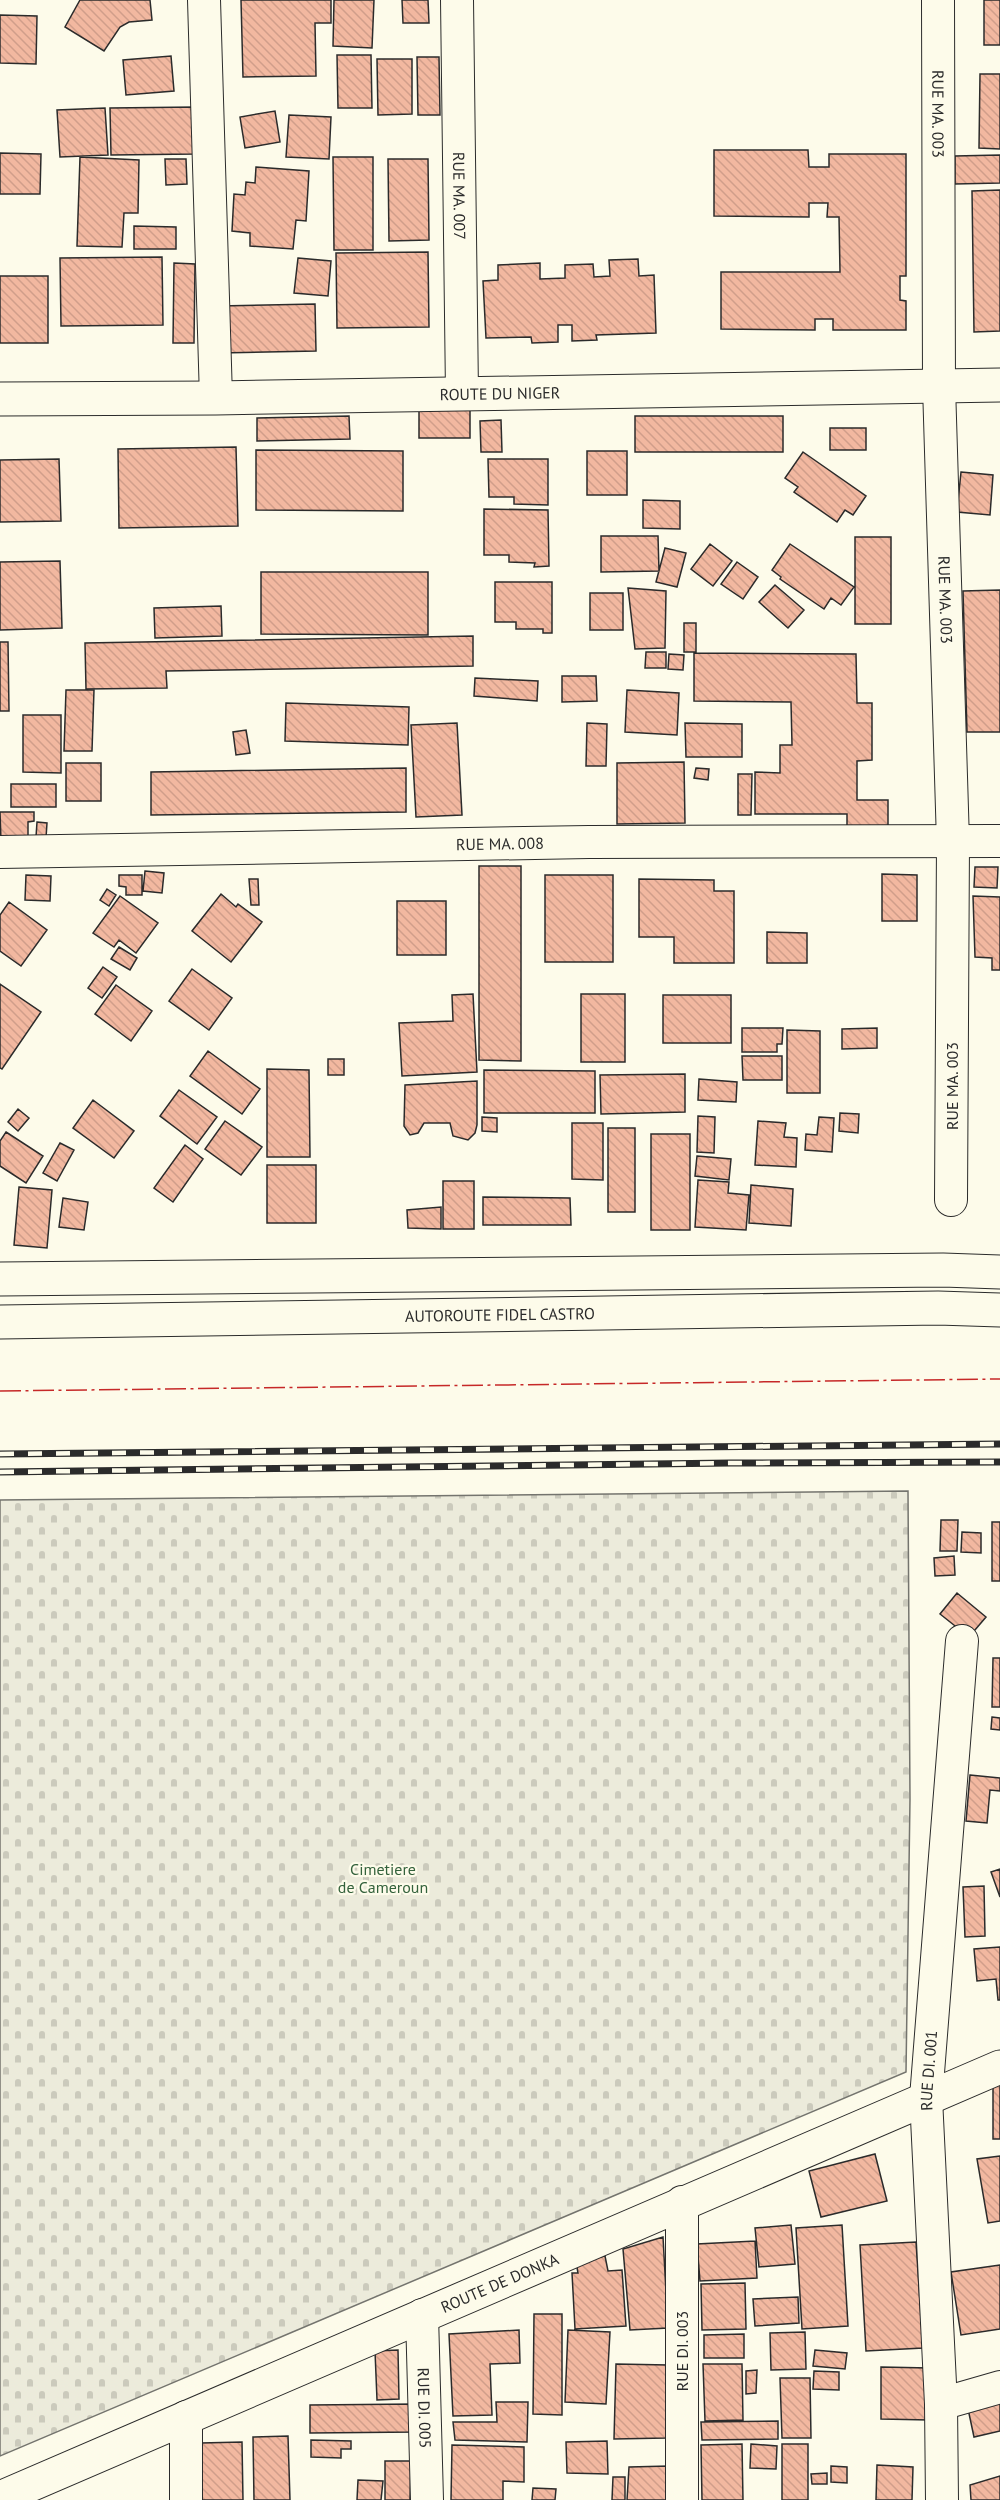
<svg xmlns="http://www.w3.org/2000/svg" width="1000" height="2500" font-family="'PT Sans',sans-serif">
  <defs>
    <pattern id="cemetery-stones" width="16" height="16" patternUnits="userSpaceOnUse" patternTransform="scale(1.5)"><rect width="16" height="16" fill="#ecebdb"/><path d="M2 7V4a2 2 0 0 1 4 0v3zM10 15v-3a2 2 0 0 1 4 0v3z" fill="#cbcabc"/></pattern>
    <pattern id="building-back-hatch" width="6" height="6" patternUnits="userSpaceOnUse" patternTransform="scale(1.5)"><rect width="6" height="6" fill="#f2b8a0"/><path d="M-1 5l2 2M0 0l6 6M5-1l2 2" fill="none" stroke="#d09e8a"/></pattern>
  </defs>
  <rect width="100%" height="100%" fill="#fdfbea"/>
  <path fill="url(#cemetery-stones)" stroke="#74746e" stroke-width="1.5" d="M908,1491L910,1799L906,2072L0,2456V1500Z"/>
  <path fill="url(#building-back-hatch)" stroke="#2b2b2b" stroke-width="1.5" d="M80,0H150L152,20L129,22L120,27L104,51L65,27Z
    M241,0H331V23H315L316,76L243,77Z
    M334,0H374L372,48L333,46Z
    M402,0H428L429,23H403Z
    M984,0H1000V45H984Z
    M0,15L37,16L36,64L0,63Z
    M337,55H371L372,108H338Z
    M171,56L174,91L126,95L123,60Z
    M417,57H439L440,115H418Z
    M377,59H412V114L378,115Z
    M980,74H1000V149L979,148Z
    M195,107V154L111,155L110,108Z
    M105,108L108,155L60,157L57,110Z
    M275,111L280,142L245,148L240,117Z
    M289,115L331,117L329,159L286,157Z
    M714,150H808L809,167H829V154H906V276H900V300L906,301V330H833V319H815V330L721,329V272H840L839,217H827L828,203H809V217L714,216Z
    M0,153L41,154L40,194H0Z
    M1000,155V183L955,184V156Z
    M80,157L139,160L138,213H124L122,247L77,246Z
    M333,157H373V250H334Z
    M165,159H186L187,184L166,185Z
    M388,159H428L429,240L389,241Z
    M256,167L309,171L306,221L296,220L293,249L250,246V233L232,231L234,194L245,195L246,182L255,183Z
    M1000,190V331L974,332L972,191Z
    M134,226L176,227V249H134Z
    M428,252L429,327L337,328L336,253Z
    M162,257L163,325L61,326L60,258Z
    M298,258L331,261L328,296L294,293Z
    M638,259L639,276L654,275L656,333L596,335L597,340L572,341V325H558V342L532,343L531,337L486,338L483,281L498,280V265L540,263V279L565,278V265L593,264L594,277L610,276L609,260Z
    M174,263L195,264L194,343H173Z
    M0,276H48V343H0Z
    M315,304L316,351L220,353L219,306Z
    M419,409L470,410V438H419Z
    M349,416L350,439L257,441V418Z
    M635,416H783V452H635Z
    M501,420L502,452H481L480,421Z
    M830,428H866V450H830Z
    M236,447L238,526L119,528L118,449Z
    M256,450L403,451V511L256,510Z
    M587,451H627V495H587Z
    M803,452L866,496L853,515L845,510L837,522L794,492L798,487L785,478Z
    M59,459L61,521L0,522V460Z
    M488,459H548V505L514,504V497H489Z
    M961,472L993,475L990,515L957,512Z
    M643,500L680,501V529L643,528Z
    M484,509L548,510L549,566L534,567L535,563L509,562V555H484Z
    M601,536H658L659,571L601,572Z
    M855,537H891V624H855Z
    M710,544L732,561L713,586L691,569Z
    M790,544L854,587L841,605L831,598L824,609L780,579L781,577L772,570Z
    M665,548L686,553L677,587L656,582Z
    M60,561L62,628L0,630V562Z
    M737,562L758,577L743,599L721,584Z
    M261,572H428V635L261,634Z
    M495,582H552V633H543V629H516V622H495Z
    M775,585L804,610L788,628L759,602Z
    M628,588L666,591L665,648L635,649Z
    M1000,590V732H967L963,591Z
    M590,593H623V630H590Z
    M221,606L222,636L155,638L154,608Z
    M684,623H696V652H684Z
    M473,636V666L166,671L167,688L86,689L85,643Z
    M0,642H8L9,711H0Z
    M646,652H666V668H645Z
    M694,653L856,654L857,703H872V760L857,761V800H888V828H847V814H755V772L780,773V745H792L791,702L694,701Z
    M669,654L684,655L683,670L668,669Z
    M562,676H596L597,701L562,702Z
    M475,678L538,681L537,701L474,696Z
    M66,690H94L92,751H64Z
    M627,690L679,693L677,735L625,732Z
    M286,703L409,707L408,745L285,741Z
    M23,715H61V773L23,772Z
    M457,723L462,815L416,817L411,725Z
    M587,723L607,724L606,766H586Z
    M685,723L742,724V757H686Z
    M246,730L250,753L236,755L233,732Z
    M684,762L685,823L617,824V763Z
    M66,763H101V801H66Z
    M406,768V812L151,815V772Z
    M696,768L709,769L708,780L694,778Z
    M738,774H752L751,815H738Z
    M11,784H56V807H11Z
    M0,812H34V821L28,822V840L1,841Z
    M37,822L47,823L46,838L36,837Z
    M479,866H521V1061L479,1060Z
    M975,867H998L997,888L974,887Z
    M145,871L164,873L162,893L143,891Z
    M882,874L917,875V921H882Z
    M26,875L51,876L50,901L25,900Z
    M119,875H142V895H126V887L119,886Z
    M545,875H613V962H545Z
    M249,879H258L259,905H251Z
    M639,879L714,880V891H734V963H674V937H639Z
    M107,889L116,895L109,906L100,900Z
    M221,894L236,907L238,904L262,922L231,962L192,931Z
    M120,896L158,923L136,953L119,940L114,947L93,933Z
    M973,896L1000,897V970H992V958L975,957Z
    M397,901H446V955H397Z
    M9,902L47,930L21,966L0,951V915Z
    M767,932L807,933V963H767Z
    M119,947L137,958L130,970L111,959Z
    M103,967L117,977L102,998L88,988Z
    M192,969L232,998L209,1030L169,1001Z
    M0,984L41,1012L2,1069L0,1068Z
    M116,985L152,1011L131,1041L95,1014Z
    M473,994L477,1072L402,1076L399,1023L453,1021L452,995Z
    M581,994H625V1062H581Z
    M663,995H731V1043H663Z
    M742,1028H783L782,1044H777V1052H742Z
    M877,1028V1048L842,1049V1029Z
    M787,1030L820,1031V1093H787Z
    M208,1051L260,1089L242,1114L190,1076Z
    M742,1056H782V1080H743Z
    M328,1059H344V1075H328Z
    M267,1069L309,1070L310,1157H267Z
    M484,1070L595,1071V1113H484Z
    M685,1074V1112L601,1114L600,1075Z
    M699,1079L737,1082L736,1102L698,1100Z
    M477,1081V1125L475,1133L468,1140L453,1136L450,1123H424L418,1133L410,1135L404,1126L405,1085Z
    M179,1090L217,1117L197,1144L160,1116Z
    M93,1100L134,1131L114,1158L73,1128Z
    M18,1109L29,1118L18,1131L8,1122Z
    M840,1113L859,1114L858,1133L839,1131Z
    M698,1116L715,1117L714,1153L697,1152Z
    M482,1117L497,1118V1132L482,1131Z
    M819,1117L834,1118L832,1152L805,1150L806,1134L817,1135Z
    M225,1121L262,1147L241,1175L205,1149Z
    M758,1121L786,1123L784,1137L797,1138L796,1167L755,1165Z
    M572,1123H603V1180L572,1179Z
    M608,1128H635V1212H608Z
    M6,1132L43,1156L26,1183L0,1166V1141Z
    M651,1134H690V1230H651Z
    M60,1143L74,1150L57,1181L43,1173Z
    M185,1145L203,1159L173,1202L154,1188Z
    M697,1156L731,1159L729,1180L695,1176Z
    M267,1165H316V1223H267Z
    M698,1180L729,1182L728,1193L749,1195L746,1230L695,1227Z
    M443,1181H474V1229H443Z
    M751,1185L793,1189L791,1226L749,1223Z
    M19,1187L52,1190L47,1248L14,1245Z
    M483,1197L570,1198L571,1225H483Z
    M63,1198L88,1202L84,1230L59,1227Z
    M441,1207V1229L408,1228L407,1210Z
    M941,1520H958L957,1551H940Z
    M992,1522H1000V1581H992Z
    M962,1532L981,1533V1553L961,1552Z
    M954,1556L955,1575L935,1576L934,1558Z
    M957,1593L986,1617L969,1637L940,1614Z
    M993,1658H1000V1707H992Z
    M992,1717L1000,1718V1730L991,1729Z
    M970,1775L1000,1778V1791L990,1790L987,1823L966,1821Z
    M1000,1869V1897L991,1872Z
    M984,1886L985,1936L965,1937L963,1887Z
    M1000,1947V2000H998L996,1979L977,1981L974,1949Z
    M993,2082H1000V2139H993Z
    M875,2154L887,2201L821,2217L809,2171Z
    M1000,2156V2221L988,2223L977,2159Z
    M791,2225L795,2264L759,2267L755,2228Z
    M842,2225L848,2326L802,2329L796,2228Z
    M663,2237L668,2328L630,2330L623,2249Z
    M755,2241L757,2278L700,2281L697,2244Z
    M916,2242L923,2348L866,2351L860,2245Z
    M605,2256L608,2271L622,2270L626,2326L575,2329L572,2273H578L576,2262Z
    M1000,2265V2329L961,2335L951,2272Z
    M745,2283L746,2329L702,2330L701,2284Z
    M798,2297L799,2323L755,2326L753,2299Z
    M534,2314H562V2415L533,2414Z
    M519,2330L520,2363L490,2364L492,2415L453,2416L449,2334Z
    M568,2330L610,2332L606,2404L565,2402Z
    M805,2332L806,2369L771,2370L770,2333Z
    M744,2334V2358H704V2335Z
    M398,2350L399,2399L377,2400L375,2351Z
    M815,2350L847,2353L845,2369L813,2366Z
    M616,2364L668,2365L666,2438L614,2439Z
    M703,2364H742L743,2420L705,2421Z
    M881,2367L929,2368V2420L881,2419Z
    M757,2370L756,2393L746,2394V2371Z
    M814,2371L839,2372V2390L813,2389Z
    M780,2378H810L811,2438H782Z
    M1000,2396V2431L974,2437L967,2404Z
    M496,2402H528L527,2442L455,2440L453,2422H497Z
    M415,2404L416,2432L310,2433V2405Z
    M778,2421V2439L702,2440L701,2422Z
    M288,2436L290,2500H254L253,2437Z
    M311,2440L351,2441V2449H341V2458L311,2457Z
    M607,2441L608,2474L567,2473L566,2442Z
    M242,2442L243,2500H202L201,2443Z
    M742,2444L743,2500H702L701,2445Z
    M751,2444L777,2446L776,2469L750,2468Z
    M782,2444H808V2500H782Z
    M452,2445L524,2447V2482L503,2481V2500H451Z
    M385,2461H411L410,2500H385Z
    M877,2465L913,2467L912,2500H876Z
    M669,2466L666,2500H627L629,2467Z
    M831,2466L847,2467V2483L831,2482Z
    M827,2473V2484H812L811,2474Z
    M1000,2476V2500H971L970,2485Z
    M613,2477H625V2500H612Z
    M358,2480L383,2481L381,2500H357Z
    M533,2488L556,2489L555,2500H532Z"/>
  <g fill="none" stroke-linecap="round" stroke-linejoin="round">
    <defs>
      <g id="minor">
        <path d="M204,0L216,398"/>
        <path id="s1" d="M457,0L462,393"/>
        <path id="s2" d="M938,0L939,386L953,842L951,1200"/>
        <path id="s3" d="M0,852L589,842L1000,841"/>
        <path d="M682,2202V2500"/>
        <path id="s4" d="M422,2315L427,2500"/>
        <path d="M941,2404L1000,2387"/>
        <path d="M186,2500V2417"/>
        <path id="s5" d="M942,2500L941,2404L926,2098L962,1641"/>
      </g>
      <g id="major">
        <path id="s6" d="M0,399L216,398L1000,385"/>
        <path id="s7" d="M0,2498L1000,2067"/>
      </g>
      <g id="highway">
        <path d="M0,1279L943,1270L1000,1272"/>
        <path id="s8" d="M0,1322L938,1308L1000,1310"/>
      </g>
    </defs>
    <use href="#minor" stroke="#2b2b2b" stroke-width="34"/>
    <use href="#major" stroke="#2b2b2b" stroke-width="35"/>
    <use href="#highway" stroke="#2b2b2b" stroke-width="35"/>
    <use href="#minor" stroke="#fdfbea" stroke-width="32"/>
    <use href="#major" stroke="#fdfbea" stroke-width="33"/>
    <use href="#highway" stroke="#fdfbea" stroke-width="33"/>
    <defs>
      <path id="rail" d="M0,1454L1000,1444
        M0,1472L731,1463L1000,1462"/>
    </defs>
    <use href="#rail" stroke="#2b2b2b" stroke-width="7"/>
    <use href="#rail" stroke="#fdfbea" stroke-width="4.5" stroke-dasharray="14" stroke-linecap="butt"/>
    <path stroke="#c62828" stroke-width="1.5" stroke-dasharray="21 4.5 3 4.5" stroke-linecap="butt" d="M0,1391L1000,1379"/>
  </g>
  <g text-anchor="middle" stroke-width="4.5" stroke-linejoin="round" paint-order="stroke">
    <g font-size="16" fill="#2b2b2b" stroke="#fdfbea">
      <text dy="6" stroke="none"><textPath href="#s2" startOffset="114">RUE MA. 003</textPath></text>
      <text dy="6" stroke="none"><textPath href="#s1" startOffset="196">RUE MA. 007</textPath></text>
      <text dy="6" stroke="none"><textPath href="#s6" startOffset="500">ROUTE DU NIGER</textPath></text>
      <text dy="6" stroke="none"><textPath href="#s2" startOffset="600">RUE MA. 003</textPath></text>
      <text dy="6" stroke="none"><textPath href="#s3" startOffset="500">RUE MA. 008</textPath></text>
      <text transform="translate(952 1086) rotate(-90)" y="6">RUE MA. 003</text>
      <text dy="6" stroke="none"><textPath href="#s8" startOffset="500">AUTOROUTE FIDEL CASTRO</textPath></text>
      <text dy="6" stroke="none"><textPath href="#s5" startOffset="430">RUE DI. 001</textPath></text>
      <text dy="6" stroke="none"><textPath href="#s7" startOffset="544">ROUTE DE DONKA</textPath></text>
      <text transform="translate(682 2351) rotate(-90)" y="6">RUE DI. 003</text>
      <text dy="6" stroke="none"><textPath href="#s4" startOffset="93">RUE DI. 005</textPath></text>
    </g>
    <g font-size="16" fill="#34623c" stroke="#fdfbea">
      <text x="383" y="1875">Cimetiere<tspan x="383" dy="18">de Cameroun</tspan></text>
    </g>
  </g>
</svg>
